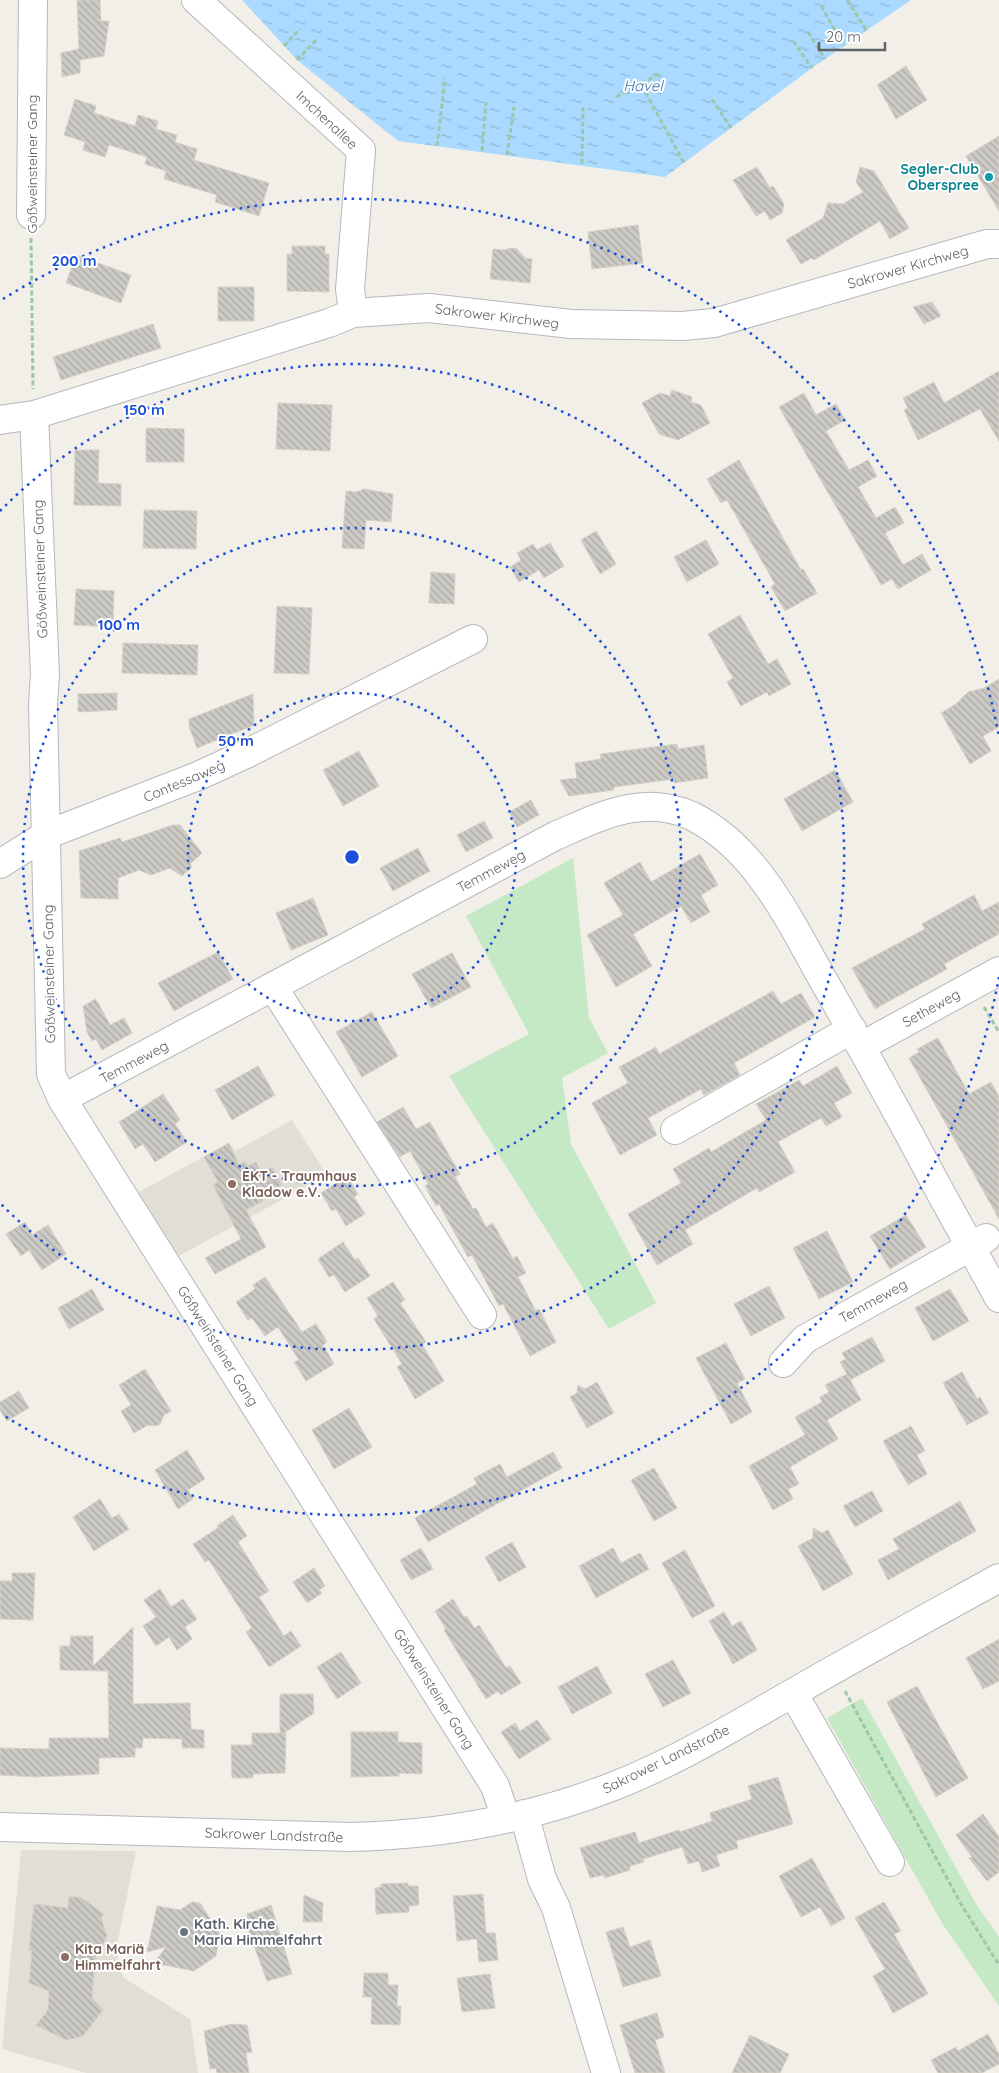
<svg xmlns="http://www.w3.org/2000/svg" width="999" height="2073" font-family="Quicksand,sans-serif">
  <defs>
    <pattern id="water-ripples" width="26" height="14" patternUnits="userSpaceOnUse" patternTransform="scale(1.25)"><rect width="26" height="14" fill="#aadaff"/><path d="M2 4q2-2 4 0t4 0M15 11q2-2 4 0t4 0" fill="none" stroke="#8eb4d2"/></pattern>
    <pattern id="building-back-hatch" width="6" height="6" patternUnits="userSpaceOnUse" patternTransform="scale(1.25)"><rect width="6" height="6" fill="#cccac5"/><path d="M-1 5l2 2M0 0l6 6M5-1l2 2" fill="none" stroke="#a9a8a4"/></pattern>
  </defs>
  <rect width="100%" height="100%" fill="#f1efe8"/>
  <path fill="#e1ded6" d="M292,1120L327,1175L177,1257L137,1193L229,1143L235,1151Z
    M21,1850L136,1851L117,1945L119,1969L124,1978L190,2019L198,2073H87L2,2049Z"/>
  <path fill="#c5e8c5" d="M573,858L589,1018L608,1053L562,1078L571,1144L656,1303L609,1329L449,1076L529,1034L466,916Z
    M862,1698L976,1904L999,1937V2006L942,1923L827,1718Z"/>
  <path fill="url(#water-ripples)" d="M242,0H911L812,68L665,177L398,141L297,60Z"/>
  <path fill="url(#building-back-hatch)" stroke="#d6d1c6" d="M77,0H100L101,21H109L104,56L80,60V73L62,77L61,53L79,49Z
    M906,66L927,100L896,119L877,85Z
    M75,99L96,106L94,113L135,126L138,115L158,121L156,129L177,135L175,142L197,149L194,160L269,183L259,216L215,202L217,195L164,179L166,171L145,164L147,157L109,145L105,157L83,150L85,142L64,135Z
    M999,136V211L966,156Z
    M757,167L770,188L773,186L784,204L782,213L770,220L765,211L756,216L733,180Z
    M860,167L874,171L909,228L890,239L880,221L814,260L812,258L801,264L786,240L823,218L828,203L843,204L863,192L856,182Z
    M638,225L643,263L592,269L588,232Z
    M292,246H325V254H329V292L287,291V254H292Z
    M509,248L517,249L525,258L532,259L530,283L490,279L493,249L506,250Z
    M76,255L131,275L121,303L66,283Z
    M218,287H254V321H218Z
    M932,302L941,316L924,324L913,307Z
    M153,324L161,348L61,380L53,357Z
    M999,371V441L980,409L918,440L904,410L908,408L903,398L934,382L944,403Z
    M672,390L692,397L691,402L701,405L710,423L678,440L659,434L642,403L660,393L670,396Z
    M804,393L816,415L836,404L845,420L826,431L849,470L868,460L877,476L858,487L876,518L895,507L904,523L885,533L903,565L922,554L931,570L898,589L892,579L881,585L779,407Z
    M278,403L332,405L330,451L276,449Z
    M146,428L184,429V462H146Z
    M75,450H99L98,483L121,484V506L74,505Z
    M739,460L801,570L803,569L817,593L785,611L771,587L775,584L727,500L721,503L707,479Z
    M364,489L393,494L391,522L366,520L364,549L342,548L346,491L356,492Z
    M144,510L197,511L196,549L143,548Z
    M596,531L616,564L600,574L581,540Z
    M706,540L719,564L687,582L674,557Z
    M550,543L564,566L544,578L539,570L519,582L510,567L521,560L517,553L533,544L537,550Z
    M431,572L455,574L454,604L429,603Z
    M76,589L114,591L113,627L74,625Z
    M277,606L312,608L309,674L274,673Z
    M740,615L768,664L777,659L791,684L769,696L767,692L741,706L727,682L733,678L708,634Z
    M123,643L198,645L197,675L122,673Z
    M999,679V727L983,736L991,751L970,764L941,713L956,704L968,692L984,688Z
    M117,693V710L78,712V694Z
    M253,694L254,725L197,748L189,726V719Z
    M677,744L678,749L704,745L708,778L674,783V779L614,787V790L569,796L560,780L577,778L575,763L601,759L600,754Z
    M359,751L379,786L343,806L323,770Z
    M835,770L853,802L802,831L784,799Z
    M531,800L539,815L517,827L509,812Z
    M484,821L493,838L466,852L457,835Z
    M173,825H180L202,853L190,864L192,867L182,876L170,868L151,875L139,870L118,878V899L81,898L79,851L120,838L122,842Z
    M418,848L430,871L393,891L380,868Z
    M700,854L718,885L701,895L710,912L691,923L681,906L633,934L652,966L616,987L587,935L623,915L604,883L640,862L651,882Z
    M974,895L982,911L999,902V934L944,964L947,969L875,1009L852,968L925,929L922,924Z
    M313,898L328,935L291,950L276,913Z
    M218,952L233,979L174,1011L158,983Z
    M452,953L471,987L431,1008L412,974Z
    M773,991L781,1004L801,993L815,1017L734,1063L740,1075L704,1095L701,1089L648,1118L657,1135L620,1155L592,1103L628,1083L619,1067L656,1047L659,1054Z
    M96,999L110,1025L124,1018L132,1033L102,1050L96,1039L92,1041L87,1032L83,1006Z
    M372,1012L398,1056L362,1077L336,1032Z
    M938,1038L969,1094L991,1082L999,1097V1219L909,1058L919,1052L917,1049Z
    M258,1066L275,1095L232,1120L215,1090Z
    M837,1066L852,1093L834,1103L842,1117L826,1126L821,1118L778,1142L795,1172L759,1192L757,1188L685,1230L693,1244L657,1265L628,1214L681,1183L673,1169L709,1148L711,1152L766,1120L756,1104L799,1080L803,1086Z
    M163,1094L180,1120L175,1124L187,1142L155,1162L143,1144L135,1149L119,1122Z
    M403,1107L416,1129L430,1122L460,1174L455,1177L473,1209L476,1208L486,1227L493,1223L513,1259L517,1256L526,1273L518,1277L536,1311L539,1309L556,1342L530,1356L503,1304L499,1306L472,1255L468,1257L439,1204L436,1206L425,1186L428,1184L410,1151L400,1157L377,1122Z
    M229,1143L239,1165L245,1161L248,1166L256,1162L262,1173L272,1167L282,1185L261,1197L263,1201L246,1210L266,1247L215,1274L205,1258L241,1239L213,1185L218,1182L204,1157Z
    M347,1176L358,1194L354,1197L365,1214L346,1226L336,1209L332,1211L321,1193Z
    M906,1215L926,1247L890,1269L870,1236Z
    M25,1222L32,1235L48,1225L66,1254L42,1270L29,1250L21,1256L6,1234Z
    M827,1231L853,1282L819,1299L793,1248Z
    M343,1242L355,1260L358,1258L370,1276L345,1292L334,1275L329,1277L318,1259Z
    M265,1277L302,1332L316,1324L327,1342L323,1345L334,1364L306,1381L294,1362L299,1360L278,1327L265,1336L252,1318L248,1320L236,1302L255,1289L253,1285Z
    M393,1282L405,1300L400,1303L426,1342L422,1344L444,1381L415,1399L397,1367L402,1364L374,1319L378,1316L367,1298Z
    M769,1286L785,1318L751,1336L734,1304Z
    M92,1289L104,1310L69,1329L58,1308Z
    M950,1289L969,1321L933,1341L915,1308Z
    M872,1337L885,1361L850,1380L848,1376L861,1400L827,1420L838,1439L790,1467L799,1484L788,1489L793,1499L773,1510L749,1466L805,1435L795,1417L822,1402L820,1397L829,1392L825,1385L847,1374L840,1362L846,1359L842,1353Z
    M726,1343L745,1379L737,1383L752,1412L731,1424L696,1358Z
    M145,1369L171,1411L164,1415L160,1424L155,1426L148,1425L134,1433L121,1411L131,1405L119,1385Z
    M962,1372L977,1399L980,1397L989,1413L967,1425L943,1383Z
    M597,1382L614,1413L587,1428L570,1397L577,1393L578,1385L585,1389Z
    M19,1391L29,1408L7,1421L0,1410V1402Z
    M349,1408L372,1447L334,1469L312,1430Z
    M911,1426L925,1451L917,1455L927,1474L908,1485L883,1441Z
    M187,1450L205,1479L188,1490L193,1499L178,1509L155,1470Z
    M553,1452L562,1468L428,1542L415,1518L477,1484L474,1478L500,1464L507,1477Z
    M654,1468L677,1508L654,1521L631,1480Z
    M872,1491L883,1511L855,1527L843,1506Z
    M100,1499L112,1518L119,1514L129,1529L94,1551L73,1517Z
    M960,1501L976,1531L888,1580L878,1560L899,1549L893,1539Z
    M233,1515L247,1536L238,1542L269,1591L259,1597L284,1636L291,1631L301,1646L269,1667L246,1632L252,1628L209,1560L205,1562L193,1544L218,1528L217,1526Z
    M813,1528L822,1533L828,1530L853,1574L823,1591L798,1546L813,1538Z
    M512,1542L526,1567L499,1582L485,1557Z
    M421,1548L433,1569L411,1580L400,1560Z
    M613,1548L621,1563L640,1553L649,1569L596,1598L579,1566Z
    M685,1550L715,1606L692,1618L662,1563Z
    M314,1568L325,1586L319,1590L322,1593L307,1603L293,1582Z
    M12,1573H35L33,1620L0,1619V1581H12Z
    M160,1589L171,1607L183,1599L197,1619L185,1627L192,1639L177,1650L169,1637L156,1646L143,1626L156,1617L144,1600Z
    M453,1599L464,1617L467,1616L474,1628L479,1625L506,1668L510,1666L521,1683L501,1695L498,1691L486,1699L444,1630L446,1629L435,1611Z
    M724,1612L732,1626L741,1621L757,1650L733,1664L709,1621Z
    M133,1627V1704L190,1703L191,1729L204,1730V1748H182V1739L143,1738L142,1748H135V1757L99,1758V1774L36,1777L0,1775V1748L49,1749V1738H109L108,1671L60,1670V1646H70L71,1636H93V1666Z
    M999,1639V1681L983,1689L966,1658Z
    M341,1652L361,1683L337,1699L317,1667Z
    M673,1660L691,1693L663,1707L645,1674Z
    M597,1666L612,1693L572,1714L558,1687Z
    M917,1686L968,1778L936,1797L887,1702Z
    M280,1694H313L314,1713L284,1733H286L285,1773L253,1774V1778H232L231,1745H252V1733H280Z
    M537,1720L551,1739L519,1759L501,1732L515,1723L520,1731Z
    M351,1732H398V1742L422,1743V1774L399,1773V1776L351,1777Z
    M778,1777L793,1824L736,1841L738,1848L716,1855L720,1866L702,1872L699,1861L688,1864L682,1847L643,1859L644,1862L630,1866V1870L605,1878L603,1875L590,1878L580,1848L635,1832L639,1843L679,1830L680,1832L712,1821L710,1813L752,1799L748,1786Z
    M983,1814L999,1837V1872L987,1881L969,1858L972,1857L956,1835Z
    M812,1858L845,1918L831,1926L820,1907L801,1917L779,1876Z
    M408,1883V1886H418L419,1905L409,1906V1912L376,1914L375,1888L381,1887V1884Z
    M483,1894L486,1933H495L498,1960L479,1962L477,1939L457,1941L453,1896Z
    M304,1895L323,1903L322,1922H303Z
    M69,1897H80L104,1914L101,1917L107,1937L92,1964L95,1963L92,1998L103,2010L83,2036L66,2040L36,2025L48,2010L49,1991L29,1983L32,1950H29L34,1904L68,1908Z
    M192,1902L200,1903L220,1934L216,1956L194,1971L154,1963L166,1947L147,1952L157,1906L180,1910Z
    M884,1902L901,1931L894,1934L928,1994L893,2013L873,1976L885,1969L855,1918Z
    M271,1905L292,1974L267,1981L249,1932L247,1914Z
    M623,1927L630,1947L650,1940L661,1976L623,1987L606,1932Z
    M364,1973H388V1985H398L397,2006H401L400,2025L371,2024L372,1997H363Z
    M490,1974L495,2008L462,2012L457,1978Z
    M657,2013L664,2037L655,2040L665,2073H635L620,2025Z
    M231,2024L247,2025L252,2052L246,2053L249,2073H217L216,2068L210,2069L204,2031Z
    M988,2034L999,2054V2064L982,2073H938L931,2060L956,2047L958,2051Z
    M750,2035L789,2054L780,2073H732Z"/>
  <g fill="none" stroke-linecap="round" stroke-linejoin="round">
    <defs>
      <path id="minor" d="M196,0L361,150L350,289L353,313
        M31,215L33,0
        M34,415L45,674L43,704L51,1074L62,1099L495,1786L506,1818
        M0,420L34,415L329,323L353,313L429,308L571,324L683,326L714,323L987,244H999
        M0,864L46,835L198,776L248,753L473,639
        M273,987L482,1315
        M862,1046L999,971
        M62,1099L555,836C599,817 643,793 692,816C758,849 791,924 826,985C856,1037 885,1090 914,1143C941,1195 971,1247 999,1298
        M675,1130L852,1029
        M783,1363L805,1339L986,1238
        M793,1693L890,1862
        M524,1814L542,1879L556,1908L606,2073
        M0,1827L351,1837C440,1835 530,1819 614,1786C678,1761 738,1724 798,1690C864,1652 932,1615 999,1578"/>
    </defs>
    <use href="#minor" stroke="#b5b8bc" stroke-width="30"/>
    <path stroke="#9cc7a9" stroke-width="3" stroke-dasharray="5 2.5" stroke-linecap="butt" d="M847,0L867,31
      M821,6L844,46
      M808,32L825,59
      M793,41L812,68
      M284,46L300,29
      M297,60L318,38
      M659,74L641,84L684,163
      M616,97L641,84
      M712,99L731,128
      M437,146L445,78
      M482,151L486,102
      M507,155L514,107
      M582,164L583,107
      M31,238L33,389
      M984,1007L999,1032
      M845,1691L961,1904L999,1965"/>
    <use href="#minor" stroke="#fff" stroke-width="28"/>
  </g>
  <g fill="none" stroke="#1d4ed8" stroke-width="2.5" stroke-dasharray="2.5 5">
    <circle cx="352" cy="857" r="164"/>
    <circle cx="352" cy="857" r="329"/>
    <path d="M0 511A493 493 0 1 1 0 1203"/>
    <path d="M999 977A658 658 0 0 1 3 1415M3 299A658 658 0 0 1 999 737"/>
  </g>
  <circle fill="#0f9aa8" stroke="#fff" stroke-width="2" cx="989" cy="177" r="5"/>
  <g fill="#8d6e63" stroke="#fff" stroke-width="2">
    <circle cx="232" cy="1184" r="5"/>
    <circle cx="65" cy="1957" r="5"/>
  </g>
  <circle fill="#6b7280" stroke="#fff" stroke-width="2" cx="184" cy="1932" r="5"/>
  <g text-anchor="middle" stroke-width="4" stroke-linejoin="round" paint-order="stroke">
    <g font-size="14" fill="#5f6368" stroke="#fff">
      <text transform="translate(327 120) rotate(43)" y="5">Imchenallee</text>
      <text transform="translate(32 164) rotate(-90)" y="5">Gößweinsteiner Gang</text>
      <text transform="translate(908 267) rotate(-16)" y="5">Sakrower Kirchweg</text>
      <text transform="translate(497 316) rotate(7)" y="5">Sakrower Kirchweg</text>
      <text transform="translate(40 569) rotate(-92)" y="5">Gößweinsteiner Gang</text>
      <text transform="translate(184 781) rotate(-23)" y="5">Contessaweg</text>
      <text transform="translate(491 871) rotate(-28)" y="5">Temmeweg</text>
      <text transform="translate(49 974) rotate(-91)" y="5">Gößweinsteiner Gang</text>
      <text transform="translate(931 1008) rotate(-29)" y="5">Setheweg</text>
      <text transform="translate(134 1062) rotate(-28)" y="5">Temmeweg</text>
      <text transform="translate(873 1301) rotate(-29)" y="5">Temmeweg</text>
      <text transform="translate(218 1346) rotate(58)" y="5">Gößweinsteiner Gang</text>
      <text transform="translate(434 1689) rotate(58)" y="5">Gößweinsteiner Gang</text>
      <text transform="translate(666 1759) rotate(-26)" y="5">Sakrower Landstraße</text>
      <text transform="translate(274 1835) rotate(2)" y="5">Sakrower Landstraße</text>
    </g>
    <g font-size="14" font-weight="bold" fill="#0d838f" stroke="#fff" text-anchor="end">
      <text x="979" y="174">Segler-Club<tspan x="979" dy="16">Oberspree</tspan></text>
    </g>
    <g font-size="14" font-weight="bold" fill="#785e54" stroke="#fff" text-anchor="start">
      <text x="242" y="1181">EKT - Traumhaus<tspan x="242" dy="16">Kladow e.V.</tspan></text>
      <text x="75" y="1954">Kita Mariä<tspan x="75" dy="16">Himmelfahrt</tspan></text>
    </g>
    <g font-size="14" font-weight="bold" fill="#5b616d" stroke="#fff" text-anchor="start">
      <text x="194" y="1929">Kath. Kirche<tspan x="194" dy="16">Maria Himmelfahrt</tspan></text>
    </g>
    <g font-size="15" font-style="italic" fill="#4174aa" stroke="#fff">
      <text x="643" y="91">Havel</text>
    </g>
  </g>
  <circle cx="352" cy="857" r="8" fill="#1d4ed8" stroke="#fff" stroke-width="2.5"/>
  <g font-size="15" text-anchor="middle" font-weight="bold" fill="#1d4ed8" stroke="#fff" stroke-width="4" stroke-linejoin="round" paint-order="stroke">
    <text x="74" y="266">200 m</text>
    <text x="144" y="415">150 m</text>
    <text x="119" y="630">100 m</text>
    <text x="236" y="746">50 m</text>
  </g>
  <path d="M819 42v8h66v-8" fill="none" stroke="#5f6368" stroke-width="2.5"/>
  <text x="826" y="42" font-size="15" fill="#5f6368" stroke="#ffffff" stroke-width="4" paint-order="stroke">20 m</text>
</svg>
